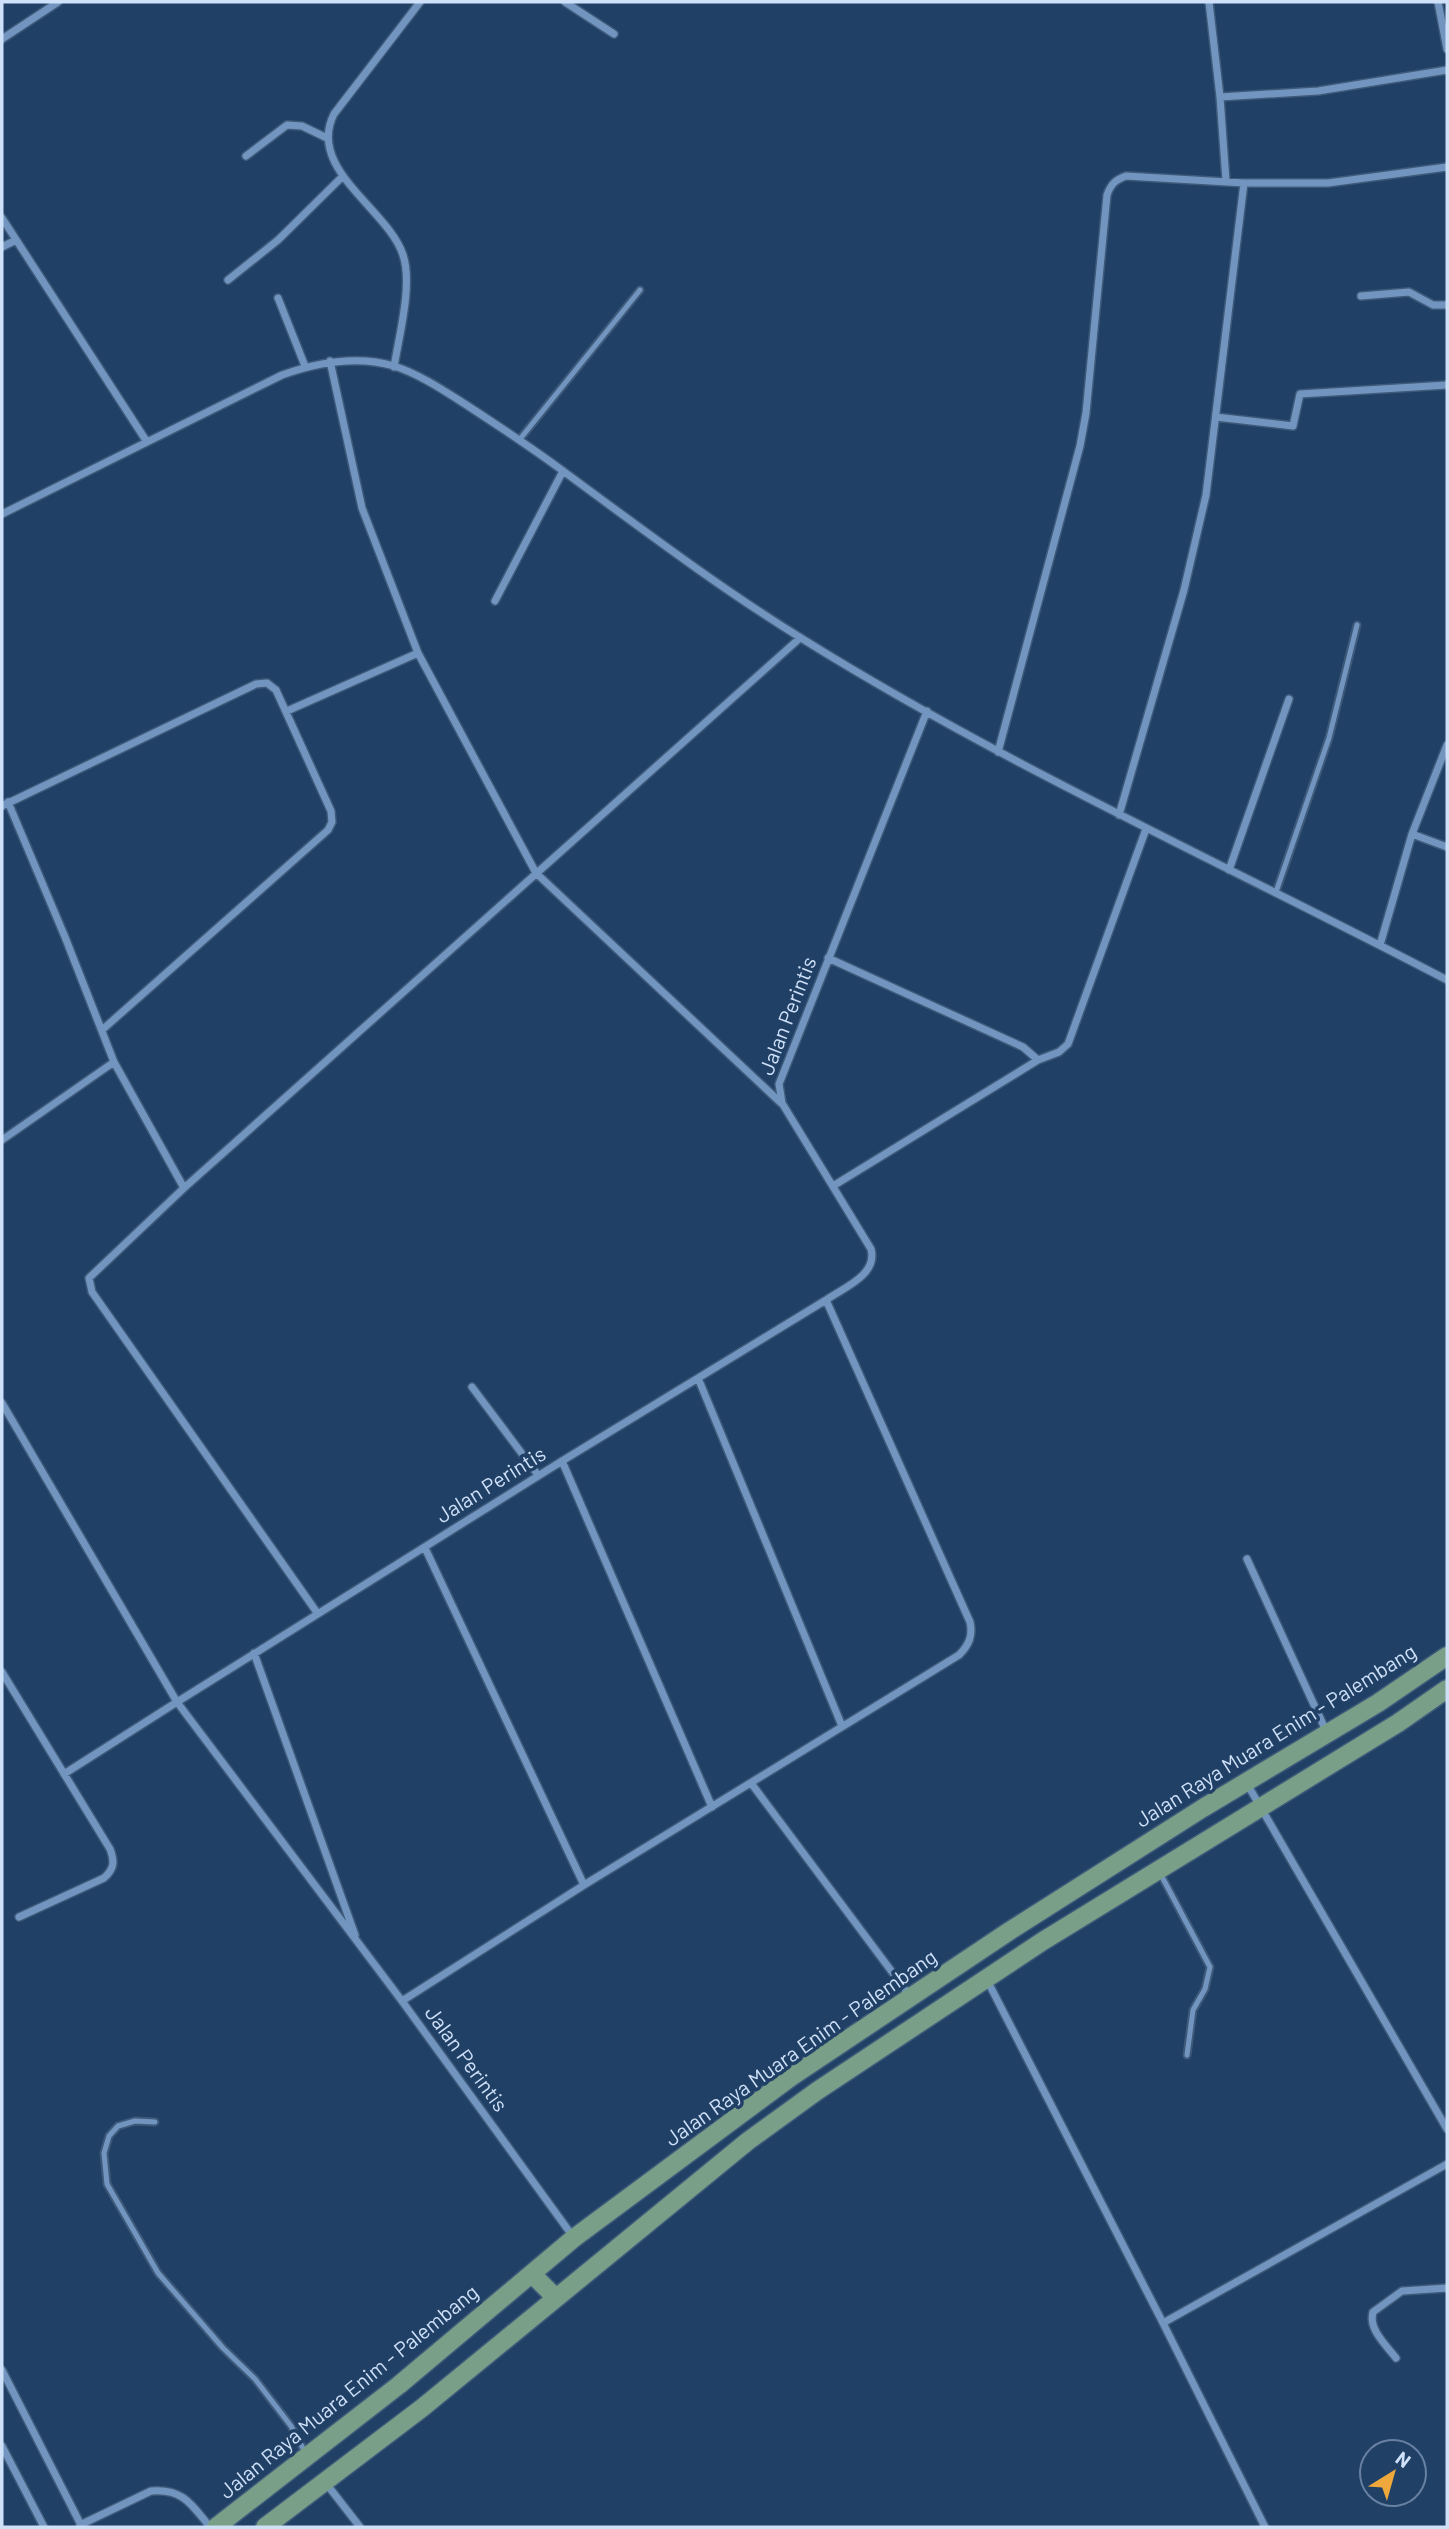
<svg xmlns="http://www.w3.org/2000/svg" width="1449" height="2529" font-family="Barlow,sans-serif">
  <rect width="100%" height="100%" fill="#214066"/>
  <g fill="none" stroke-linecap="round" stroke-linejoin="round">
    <defs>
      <path id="service" d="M520,439L640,290
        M1276,892L1329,738L1357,625
        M1160,1873L1210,1967L1205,1989L1193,2010L1187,2055
        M155,2122L135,2121L118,2126L109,2136L104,2153L107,2184L158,2273L223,2348L255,2379L291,2426L306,2454"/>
      <path id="minor" d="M565,2L614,34
        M1209,2L1220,97L1226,181
        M1438,2L1447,49
        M2,39L58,2
        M1220,97L1318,91L1447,70
        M246,156L287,125L302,126L327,138
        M2,218L147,442
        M2,247L14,241
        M228,280L278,240L343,176
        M1361,296L1409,292L1433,305H1447
        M278,298L305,366
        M330,361L362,508L418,653L536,873L781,1103
        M394,367C399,336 413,284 403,255C388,209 306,169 334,114L420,2
        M1216,417L1293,426L1300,394L1447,385
        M2,514L282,375C318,362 356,355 394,366C419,374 443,390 465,404C497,425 528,445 559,468C638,526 717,586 801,638C1008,767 1231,867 1447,980
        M495,601L563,471
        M287,711L418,653
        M998,752L1080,446L1086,413L1107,195C1111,184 1115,180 1126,176L1244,183H1328L1447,167
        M8,802L65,937L114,1062L184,1188
        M2,806L256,684L267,683L276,690L331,811L332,822L328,830L102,1030
        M1119,815L1184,590L1206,495L1244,183
        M1412,834L1447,847
        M1229,870L1289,699
        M1380,945L1412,834L1447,745
        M828,958L1023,1047L1038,1060
        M2,1140L114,1062
        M833,1186L1038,1060L1059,1052L1068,1044L1146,829
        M698,1378L842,1726
        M472,1387L538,1475
        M2,1403L177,1702L64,1774
        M562,1461L712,1807
        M425,1548L584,1885
        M1247,1559L1327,1733
        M318,1614L92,1292L89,1278L184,1188L800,638
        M254,1653L355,1935
        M2,1672L110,1849C115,1862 114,1869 104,1878L19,1917
        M1246,1782L1447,2129
        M751,1783L910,1996
        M986,1978L1163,2323L1265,2527
        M402,2001L584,1885L959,1655C969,1645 973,1636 970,1622L826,1300
        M574,2238L402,2001L177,1702L562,1461L826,1300C843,1288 878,1275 871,1249L782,1103L779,1084L927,711
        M1163,2323L1447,2164
        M1396,2358C1386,2345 1368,2329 1373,2312L1402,2291L1447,2288
        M2,2370L82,2527
        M2,2446L44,2527
        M325,2482L360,2527
        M80,2525L151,2491C183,2488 192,2505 210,2527"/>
      <path id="primary" d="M532,2274L556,2298
        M216,2527L399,2385L574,2238L791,2077L1011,1930L1203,1808L1378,1703L1447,1656
        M265,2527L422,2408L748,2141L817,2091L1043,1941L1398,1723L1447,1689"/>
    </defs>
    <use href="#service" stroke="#3e5a7a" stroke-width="9"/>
    <use href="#minor" stroke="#3e5a7a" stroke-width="10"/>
    <use href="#primary" stroke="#3e5a7a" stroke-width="21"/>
    <use href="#service" stroke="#7295bf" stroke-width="5"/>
    <use href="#minor" stroke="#7295bf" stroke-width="7"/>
    <use href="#primary" stroke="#799f88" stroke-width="18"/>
  </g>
  <g text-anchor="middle" stroke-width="7" stroke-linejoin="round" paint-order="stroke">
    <g font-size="21" fill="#cfe1f9" stroke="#214066">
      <text transform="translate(788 1016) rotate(-69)" y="7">Jalan Perintis</text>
      <text transform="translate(491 1485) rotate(-32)" y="7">Jalan Perintis</text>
      <text transform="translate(1276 1736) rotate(-32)" y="7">Jalan Raya Muara Enim - Palembang</text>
      <text transform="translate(801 2048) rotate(-35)" y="7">Jalan Raya Muara Enim - Palembang</text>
      <text transform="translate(466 2059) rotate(54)" y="7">Jalan Perintis</text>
      <text transform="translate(349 2392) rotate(-39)" y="7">Jalan Raya Muara Enim - Palembang</text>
    </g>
  </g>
  <rect width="1449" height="2529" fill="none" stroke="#cfe1f9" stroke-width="7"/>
  <g transform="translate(1393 2473) rotate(37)"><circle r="33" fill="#214066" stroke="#6780a1" stroke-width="2"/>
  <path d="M0-5L12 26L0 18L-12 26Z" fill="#eea83c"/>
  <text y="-10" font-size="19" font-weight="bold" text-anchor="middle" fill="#cfe1f9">N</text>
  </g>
</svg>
